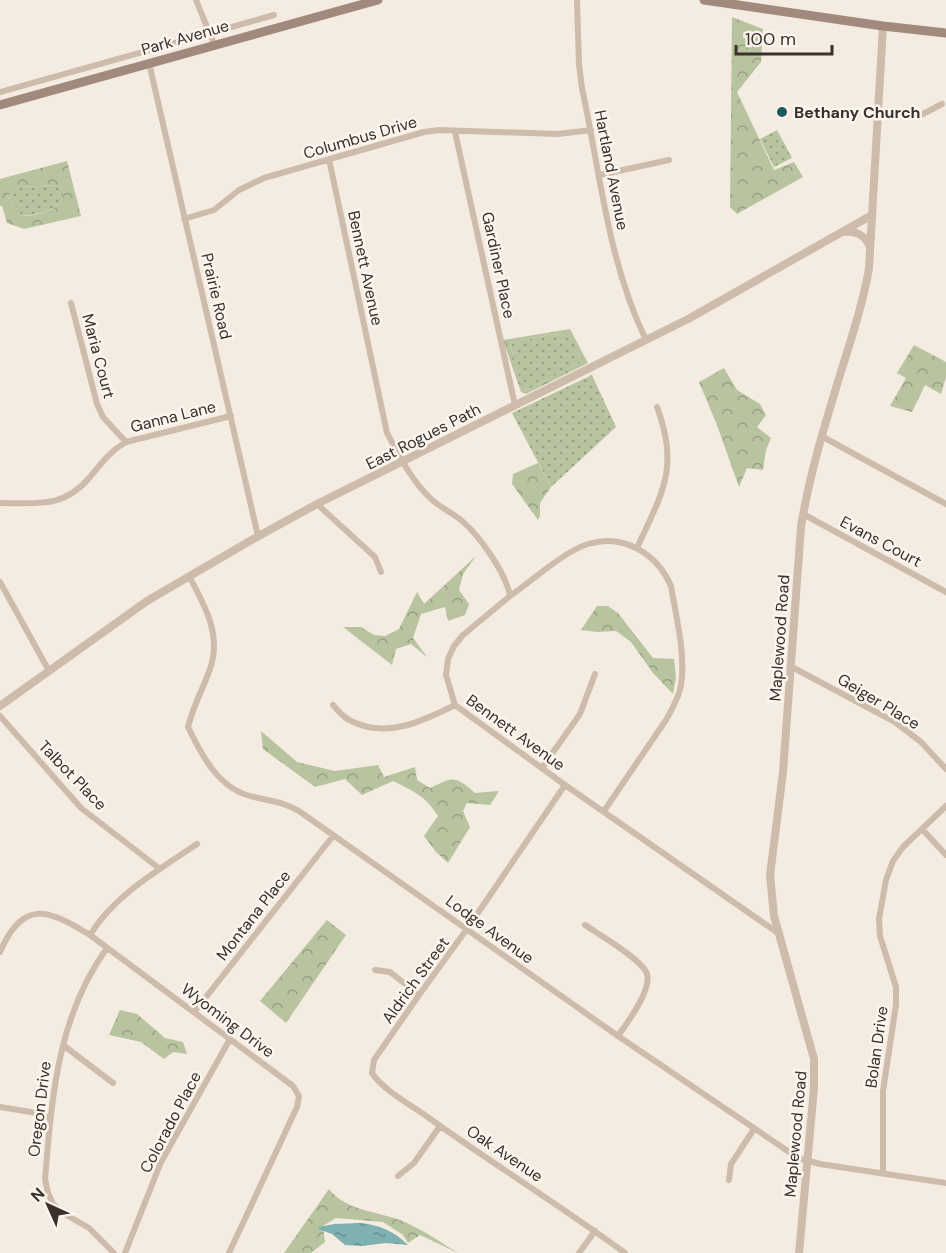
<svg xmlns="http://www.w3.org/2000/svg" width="946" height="1253" font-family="'DM Sans',sans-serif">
  <defs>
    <pattern id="grass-dots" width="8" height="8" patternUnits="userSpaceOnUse" patternTransform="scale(1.5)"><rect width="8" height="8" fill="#b8c4a0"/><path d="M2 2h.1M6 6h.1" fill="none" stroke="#97a083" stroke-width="1.8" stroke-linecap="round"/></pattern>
    <pattern id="forest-crowns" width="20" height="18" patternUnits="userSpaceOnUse" patternTransform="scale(1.5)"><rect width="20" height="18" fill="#b8c4a0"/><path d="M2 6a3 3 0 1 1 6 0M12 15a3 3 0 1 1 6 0" fill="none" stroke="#97a083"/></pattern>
    <pattern id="water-ripples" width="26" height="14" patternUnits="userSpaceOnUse" patternTransform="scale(1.5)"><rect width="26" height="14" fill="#7fb0b2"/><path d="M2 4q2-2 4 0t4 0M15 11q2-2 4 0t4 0" fill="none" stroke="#699091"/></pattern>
  </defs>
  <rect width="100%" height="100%" fill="#f4ebe1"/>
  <path fill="url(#grass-dots)" d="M777,130L792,158L774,167L760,139Z
    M60,185L64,193C60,212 39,214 22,216L7,196L18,187Z
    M553,334C577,336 572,338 582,359L581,362L525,391L522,389L510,343Z
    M592,375L616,427L551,487L512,413Z"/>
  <path fill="url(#forest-crowns)" fill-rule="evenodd" d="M732,17L763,29L761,62L737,92L774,170L794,162L803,177L737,214L730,207Z
    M67,161L81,216L24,229L7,223L2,206H0V179ZM60,185L64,193C60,212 39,215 22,216L7,196L18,187Z
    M570,329L588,363L526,394L521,392L503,340ZM553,334C576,336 572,338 582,359L581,362L525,391L522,388L510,343Z
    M914,345L946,362V377L941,394L925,385L912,412L890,406L906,378L897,373Z
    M724,368L737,390L760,404L766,415L757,427L771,438L766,450L763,470L747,468L739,487L717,425L699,382Z
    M538,463L551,487L540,503V516L538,520L512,484L513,474Z
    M476,556L463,574L459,590L469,604L465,615L448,621L445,607L421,614L413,638L427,657L411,644L396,649L392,665L343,627H361L374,635L385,636L399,629L417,592L424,604Z
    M597,606H608L618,613L653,658L674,659L676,678L673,694L653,673L631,642L616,631L597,632L581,630Z
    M261,731L297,762L335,771L378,765L384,777L415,767L417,780L430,788C454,777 454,775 475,793L499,791L490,805L467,803L463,811L470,827L448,863L436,852L424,836L438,816C426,796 413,791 393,781L362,795L345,779L315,787L263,749Z
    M327,920L346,935L286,1023L260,1001Z
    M120,1010L137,1014L165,1038L183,1042L187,1054L173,1052L164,1059L141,1042L109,1035Z
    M329,1189C347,1213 384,1211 409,1224C426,1232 442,1243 458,1253L420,1235L408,1243L403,1235L383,1222L336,1218L323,1226L325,1242L311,1253H284Z"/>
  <path fill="url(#water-ripples)" d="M362,1223C381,1226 394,1231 408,1245L386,1243L362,1246L345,1245L332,1234L318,1229L319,1227L334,1224Z"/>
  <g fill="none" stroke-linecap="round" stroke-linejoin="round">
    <path stroke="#cdbbac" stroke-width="6" d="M196,0L214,44
      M577,0L579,65L582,88C600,172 608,262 646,340
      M149,63L258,536
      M0,92L274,15
      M878,112L921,115L942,104
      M455,132L515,405
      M329,159L387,433C399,455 411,480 430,498C439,507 451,512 461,520C479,535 506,573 510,596L463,635L454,646L448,659L446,675L455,705L565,785L778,933
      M600,175L669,160
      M184,219L214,210L239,190L264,178L424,132L439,130L558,134L591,130
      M71,303L97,404L103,417L126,442
      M823,437L946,504
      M0,503C37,503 63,509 90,477C101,464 110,451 126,442L231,416
      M317,504L375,557L381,572
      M803,514L946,592
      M637,548C662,493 680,468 657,407
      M189,576C205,606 222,635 210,669C203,689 193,706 188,727C202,756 219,790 254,797C271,801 283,802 299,811L618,1036L798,1158L820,1164L946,1183
      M0,582L49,671
      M510,596C532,581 563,552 588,544C624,533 657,554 671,586C676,616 686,656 681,685C679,698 672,709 666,720L604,811
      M790,666L895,722L921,742L946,769
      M333,705C338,711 344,718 351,721C387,739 423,721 455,705
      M0,716L81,808L160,869
      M542,768L580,714L595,674
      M565,785L467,929L419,995L374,1060L372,1073C384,1091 411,1105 429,1118C493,1164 561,1206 625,1253
      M922,829L946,855
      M585,925C598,934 643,960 647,974C652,990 627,1023 618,1036
      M90,935C114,895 160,869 197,844
      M107,948C57,1017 52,1098 45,1179L48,1193L53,1204L63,1213L89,1228L114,1253
      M0,952C23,899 48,909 90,935L293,1086L299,1096L297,1107L229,1253
      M375,970L390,972L419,995
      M195,1011L333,836
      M63,1045L113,1083
      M0,1107L31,1112L50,1118
      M883,1173V1091L896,1005V987L880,936L879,919L886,880L893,861L903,847L946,806
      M398,1176L414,1163L440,1126
      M729,1180L731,1164L754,1129
      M125,1253L161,1162L230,1039
      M579,1253L595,1231"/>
    <path stroke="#cdbbac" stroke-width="8" d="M844,232C857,231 865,235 870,247
      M0,706L147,601L255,538L317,504L690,318L872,215
      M799,1253L814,1088V1059L774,916L770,875L783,772L801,527C809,476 825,424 840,375C851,339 863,304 869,268L883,26"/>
    <path stroke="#a18a7d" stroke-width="9" d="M704,0L883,26L946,33
      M0,105L378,0"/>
  </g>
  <circle fill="#1f5a5e" stroke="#fbf5ee" stroke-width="2" cx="782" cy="112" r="6"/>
  <g text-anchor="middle" stroke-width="5" stroke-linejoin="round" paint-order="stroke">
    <g font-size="16" fill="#3b302b" stroke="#fbf5ee">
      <text transform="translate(185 37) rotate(-16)" y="6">Park Avenue</text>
      <text transform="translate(360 137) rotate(-16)" y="6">Columbus Drive</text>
      <text transform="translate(612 170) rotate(79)" y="6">Hartland Avenue</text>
      <text transform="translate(499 265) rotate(78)" y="6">Gardiner Place</text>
      <text transform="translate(366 268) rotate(78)" y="6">Bennett Avenue</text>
      <text transform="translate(217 296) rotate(77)" y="6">Prairie Road</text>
      <text transform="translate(99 356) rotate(75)" y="6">Maria Court</text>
      <text transform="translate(173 416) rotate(-14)" y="6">Ganna Lane</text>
      <text transform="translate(423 436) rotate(-27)" y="6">East Rogues Path</text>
      <text transform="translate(881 541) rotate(28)" y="6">Evans Court</text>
      <text transform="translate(779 638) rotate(-86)" y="6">Maplewood Road</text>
      <text transform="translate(879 701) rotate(31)" y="6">Geiger Place</text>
      <text transform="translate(516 732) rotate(36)" y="6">Bennett Avenue</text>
      <text transform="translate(73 775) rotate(46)" y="6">Talbot Place</text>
      <text transform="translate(253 915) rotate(-52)" y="6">Montana Place</text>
      <text transform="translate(490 929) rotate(36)" y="6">Lodge Avenue</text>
      <text transform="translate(415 980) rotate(-54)" y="6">Aldrich Street</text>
      <text transform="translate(228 1020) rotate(37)" y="6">Wyoming Drive</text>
      <text transform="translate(876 1047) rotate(-82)" y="6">Bolan Drive</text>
      <text transform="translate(39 1109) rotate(-83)" y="6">Oregon Drive</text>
      <text transform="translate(170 1122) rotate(-62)" y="6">Colorado Place</text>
      <text transform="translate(795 1134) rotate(-85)" y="6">Maplewood Road</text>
      <text transform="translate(505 1153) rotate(34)" y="6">Oak Avenue</text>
    </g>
    <g font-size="16" font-weight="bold" fill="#3b302b" stroke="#fbf5ee" text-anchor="start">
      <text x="794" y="118">Bethany Church</text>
    </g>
  </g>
  <g transform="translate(48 1205) rotate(315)" stroke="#fbf5ee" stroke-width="4.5" paint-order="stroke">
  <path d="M0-4.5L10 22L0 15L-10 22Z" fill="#3b302b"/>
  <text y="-9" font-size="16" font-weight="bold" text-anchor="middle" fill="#3b302b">N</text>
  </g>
  <path d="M736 45v9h96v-9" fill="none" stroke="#3b302b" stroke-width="3"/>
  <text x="745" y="45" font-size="18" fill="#3b302b" stroke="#fbf5ee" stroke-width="4.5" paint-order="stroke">100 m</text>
</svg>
